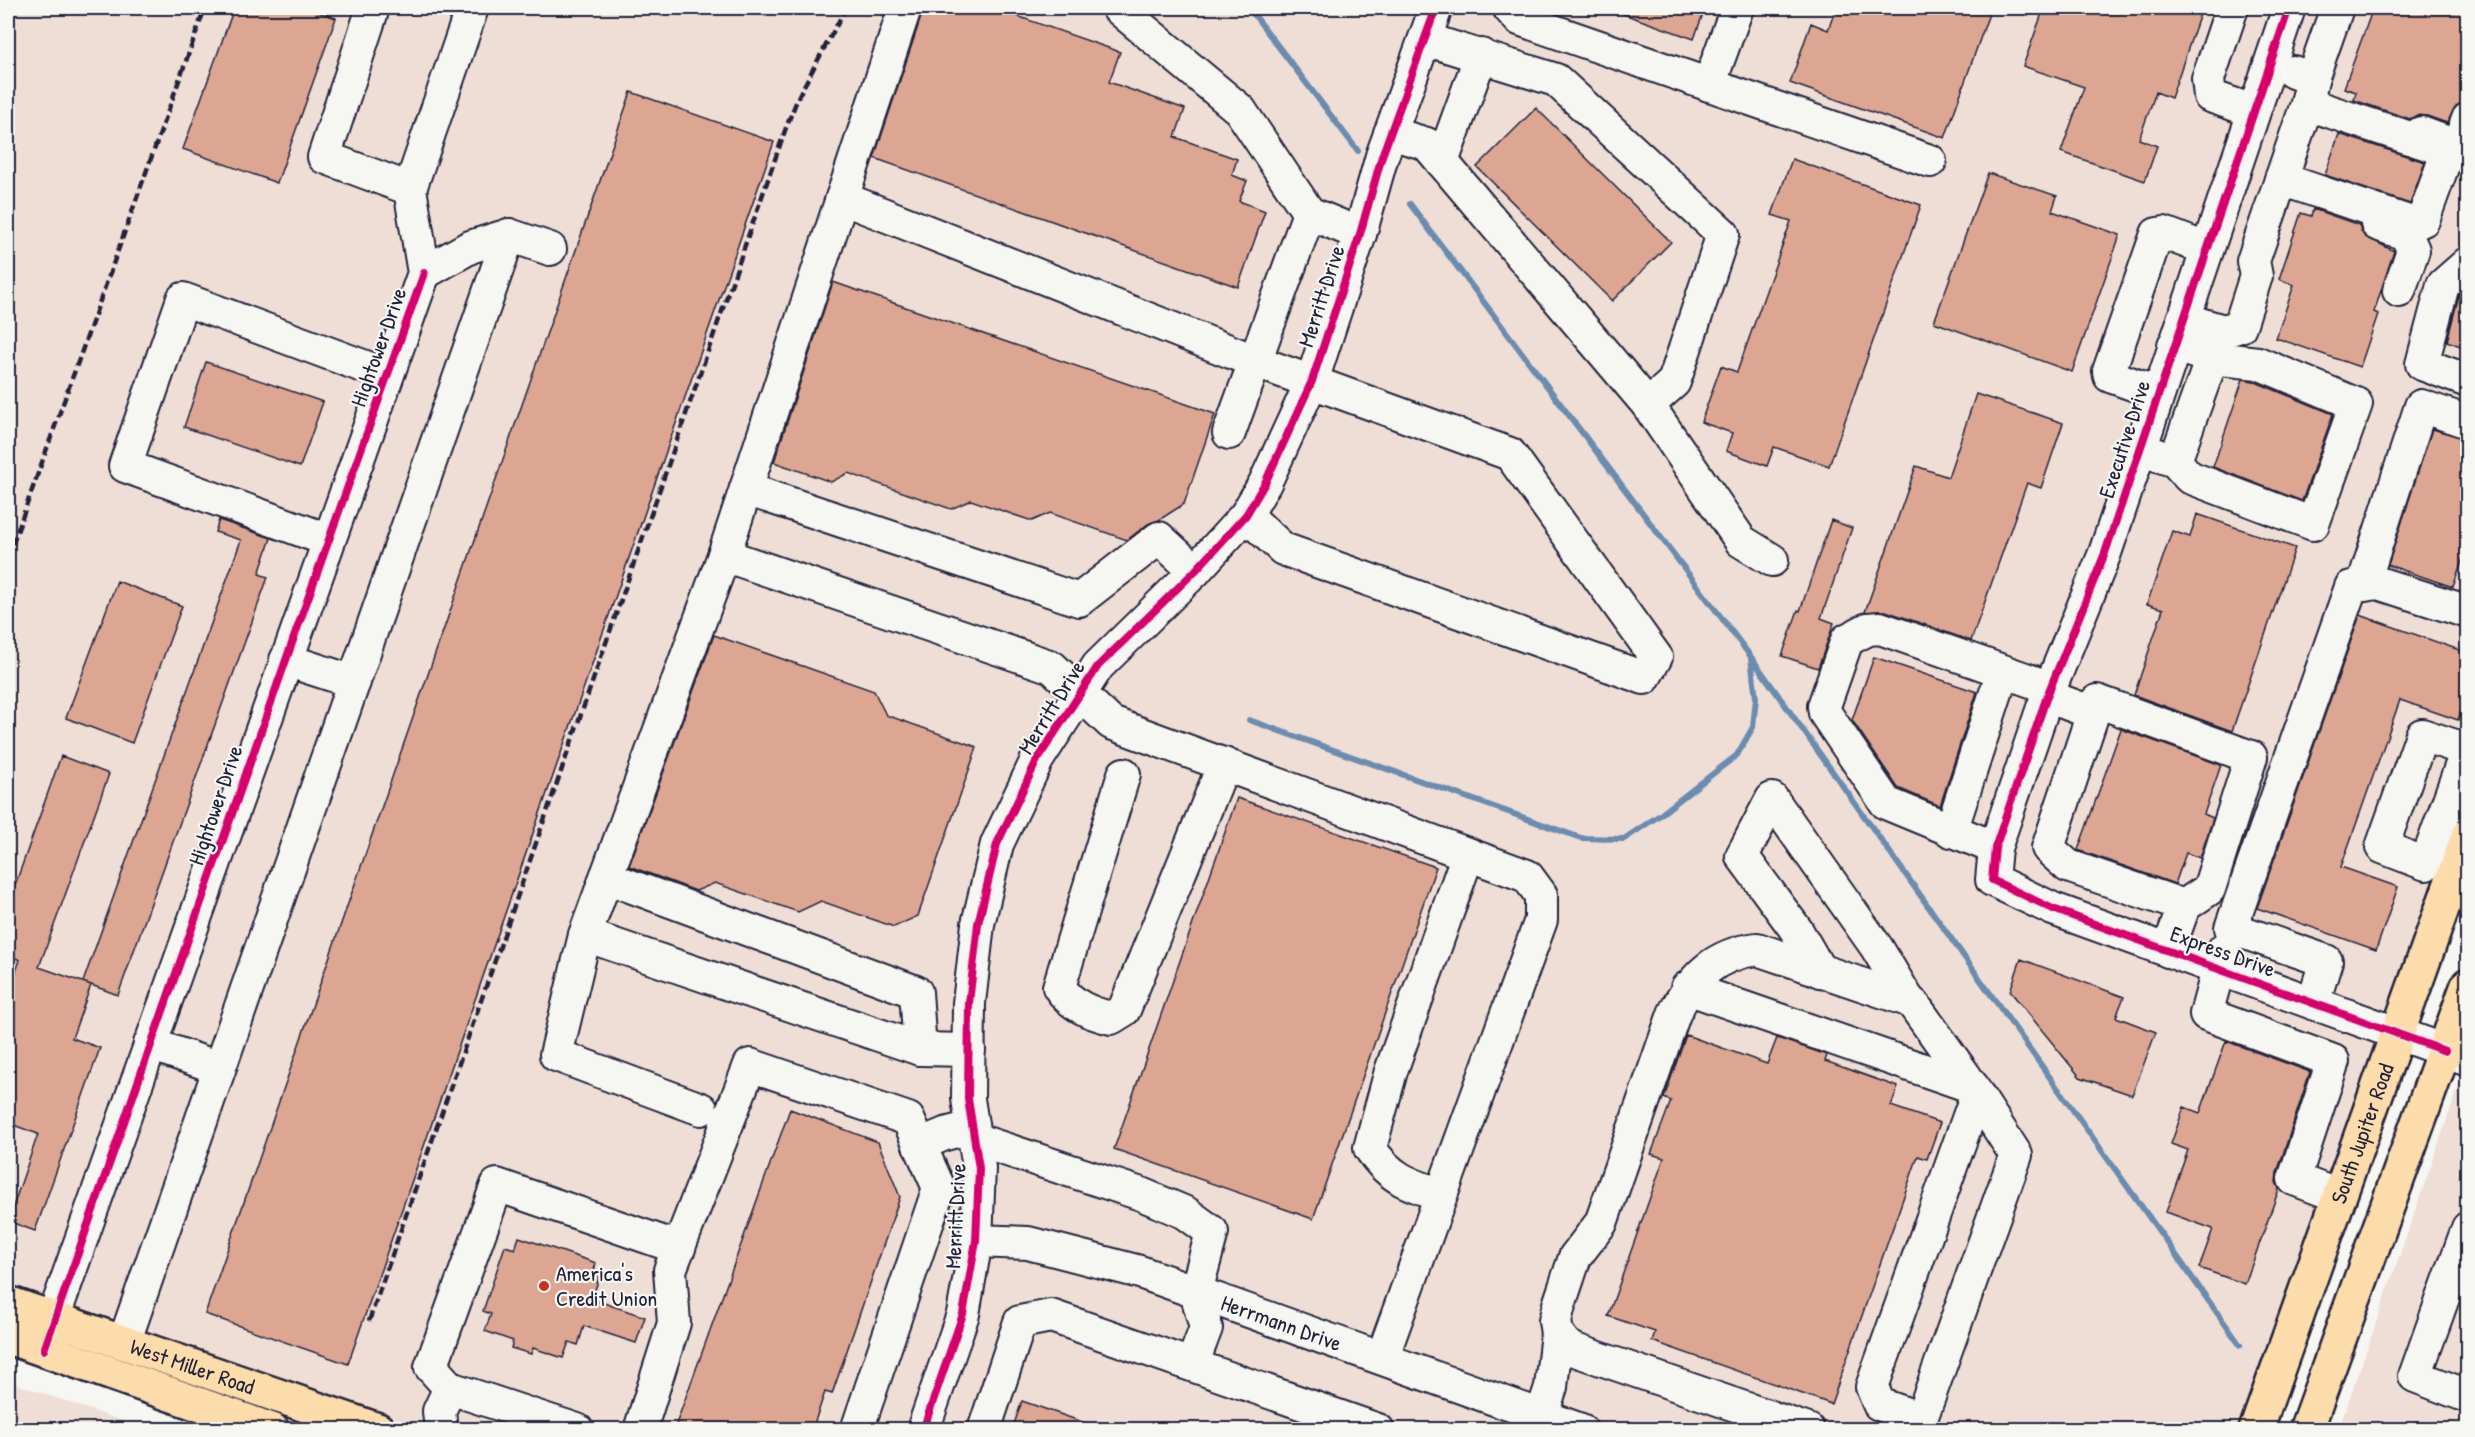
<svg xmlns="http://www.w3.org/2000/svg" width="2475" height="1437" font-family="'Patrick Hand',sans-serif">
  <rect width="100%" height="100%" fill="#f6f6f2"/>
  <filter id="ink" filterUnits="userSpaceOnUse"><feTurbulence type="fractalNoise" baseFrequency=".0167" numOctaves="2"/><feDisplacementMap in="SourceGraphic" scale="12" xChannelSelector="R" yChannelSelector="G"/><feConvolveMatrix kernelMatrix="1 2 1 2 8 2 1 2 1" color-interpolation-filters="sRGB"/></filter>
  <g filter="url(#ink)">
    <path fill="#eeded6" d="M8,8H2467V793L2245,1429H425L8,1284Z
      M2467,1062V1429H2339Z
      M8,1381L145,1429H8Z"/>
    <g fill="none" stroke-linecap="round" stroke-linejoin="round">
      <path stroke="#6c8caf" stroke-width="6" d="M1249,8L1358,151
        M1410,204L1751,657L2240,1345
        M1249,720L1581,838L1624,839L1660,815L1737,755L1753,727L1756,698L1751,658"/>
    </g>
    <path fill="#dca693" stroke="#22223b" stroke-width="1.5" d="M234,8H306L336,18L277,183L183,149Z
      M924,8H994L1120,52L1109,82L1185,109L1175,137L1237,159L1232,175L1247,181L1239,201L1265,211L1238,287L874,158Z
      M1612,8H1705L1694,39L1612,10Z
      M1836,8H1991L1945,138L1790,83L1811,23L1828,30Z
      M2044,8H2202L2171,98L2156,92L2139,139L2157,146L2145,181L2061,152L2084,87L2023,66Z
      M2373,8H2468V97L2466,101L2456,106L2447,123L2427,116L2417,115L2410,119L2354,100L2356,92L2344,88Z
      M631,92L774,142L348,1364L205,1314Z
      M1536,108L1671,242L1612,301L1477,167Z
      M2339,134L2425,162L2410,204L2325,175Z
      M1792,159L1921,205L1829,466L1774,447L1767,466L1726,451L1732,433L1701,422L1721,366L1737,372L1791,221L1772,215Z
      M1988,173L2057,196L2052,211L2120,235L2072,372L1934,322Z
      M2313,209L2359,225L2364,236L2394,251L2374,312L2378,314L2360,367L2276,338L2294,285L2279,279L2301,213L2311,216Z
      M833,282L1215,414L1184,504L1159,520L1148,524L1127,540L1050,513L1032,521L971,500L951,509L848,473L831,482L774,462Z
      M2468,287V349L2447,341L2459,295Z
      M206,362L323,402L300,467L184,427Z
      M2243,379L2253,381L2333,414L2302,501L2213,467Z
      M1976,394L2063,423L2041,488L2027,483L1971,641L1886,611L1865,612L1916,466L1948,477Z
      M2432,429L2468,439V544L2453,587L2388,565Z
      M2197,514L2295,548L2232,731L2134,695L2163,609L2147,604L2172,531L2190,537Z
      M219,520L271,538L259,574L268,577L118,995L83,982L241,540L215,532Z
      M1831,520L1852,528L1821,618L1834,623L1818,668L1782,656L1798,610L1800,611Z
      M117,581L182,606L132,743L66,718Z
      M2360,615L2468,653V692L2458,720L2400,700L2341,867L2398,887L2376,950L2257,908Z
      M714,635L874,691L886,715L977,747L918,916L894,927L821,901L798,912L715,883L696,891L629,866Z
      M1874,657L1977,692L1940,806L1898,788L1852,720Z
      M2121,729L2221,765L2204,814L2213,818L2200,858L2186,853L2175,884L2078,850Z
      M61,756L109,774L39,967L91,985L72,1038L100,1048L35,1231L8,1221L38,1134L8,1123V994L20,960L8,955V905Z
      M1237,798L1436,867L1313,1219L1114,1149Z
      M2021,959L2124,997L2116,1017L2156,1032L2132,1095L2080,1077L2010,991Z
      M1686,1035L1767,1064L1777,1038L1827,1055L1825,1061L1898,1087L1891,1106L1940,1123L1927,1159L1918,1156L1831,1404L1652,1341L1655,1332L1608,1316L1664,1158L1651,1154L1671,1101L1664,1098Z
      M2226,1041L2310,1072L2277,1173L2276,1182L2279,1189L2245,1284L2199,1268L2213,1229L2166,1212L2188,1150L2171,1144L2184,1107L2200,1113Z
      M790,1109L878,1142L900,1197L832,1394L825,1392L812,1430H674Z
      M519,1237L596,1263L594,1270L601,1272L592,1299L645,1317L636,1343L584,1326L578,1345L569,1342L563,1358L533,1348L531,1354L511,1348L513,1341L485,1331L491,1314L483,1311L505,1246L515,1249Z
      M1022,1401L1097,1427L1096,1430H1012Z"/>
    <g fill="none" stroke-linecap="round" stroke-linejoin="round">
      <defs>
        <g id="minor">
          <path d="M1118,8L1240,110L1309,213L1229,433"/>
          <path d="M1509,8L1519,19L1930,161"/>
          <path d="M2232,8L2208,79L2210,96L2253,111"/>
          <path d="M2289,8L2105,553L2047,696L1995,848L1992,880L2053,909L2468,1059"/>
          <path d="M1425,39L1556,80L1723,234L1674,382L1648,405"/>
          <path d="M2293,72L2312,79L2337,8"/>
          <path d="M1709,85L1737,8"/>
          <path d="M1390,133L1427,144L1648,405L1741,541L1772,560"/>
          <path d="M2421,133L2448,143H2459L2468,119"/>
          <path d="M1442,162L1481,55"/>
          <path d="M2281,179L2414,224L2423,220L2445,159L2440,148L2307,104"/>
          <path d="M410,189L472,8"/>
          <path d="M842,198L1254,361L1510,454L1656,657L1644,678L1283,549L1246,515"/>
          <path d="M1309,213L1360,234"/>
          <path d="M2377,224L2406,234L2413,250L2399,291"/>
          <path d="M2468,263L2443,285L2422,364L2468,381"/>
          <path d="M424,273L470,247L509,235"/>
          <path d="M2183,319L2224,331L2240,326L2256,276L2253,261L2307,104L2312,79"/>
          <path d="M2158,393L2110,376L2109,371L2157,234L2164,233L2206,249"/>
          <path d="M2140,449L2175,461L2189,477L2313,524L2356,404L2258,363L2212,358L2174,345"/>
          <path d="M2175,461L2212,358"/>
          <path d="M746,489L1079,600L1159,538L1195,571"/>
          <path d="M328,540L125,466L183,299L387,375"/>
          <path d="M724,555L1052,667L1111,723L1527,876L1541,895V920L1382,1358"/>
          <path d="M2363,585L2421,406L2468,422"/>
          <path d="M286,660L354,682"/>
          <path d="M2047,696L2093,713L2048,848L2068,866L2184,906L2168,951"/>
          <path d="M2093,713L2097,701L2251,757L2209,889L2184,906"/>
          <path d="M2422,735L2467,750L2426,864L2382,847Z"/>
          <path d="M1124,774L1059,987C1072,1006 1090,1013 1111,1018L1124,1010L1224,764"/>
          <path d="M1951,831L2003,671"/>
          <path d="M1995,848L1886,803L1825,713L1824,706L1847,640L1868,629L1880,628L2051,688"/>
          <path d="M606,877L916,992L920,1049"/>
          <path d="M585,935L920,1049L969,1050"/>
          <path d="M2224,949L2206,1014L2333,1061L2294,1179L2339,1196"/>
          <path d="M1820,971L1797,931L1742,856L1772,799L1877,948L1908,1000"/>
          <path d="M1687,988L1973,1087"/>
          <path d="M2313,1003L2326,961L2231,928L2351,587L2378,583L2468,612"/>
          <path d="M150,1044L219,1068"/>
          <path d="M701,1109L556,1055L585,935L724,555L905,8"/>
          <path d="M974,1139L1141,1194L1186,1213L1212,1232L1196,1292L1206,1328L1192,1365"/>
          <path d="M919,1145L945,1134L972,1127"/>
          <path d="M1441,1195C1408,1184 1389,1178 1370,1148L1391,1071L1468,854"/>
          <path id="s1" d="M976,1241L1028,1243L1140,1272L1581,1430"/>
          <path d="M47,1343L51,1334L53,1319L424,273L410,189L324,157L373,8"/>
          <path d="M124,1343L509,235L550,249"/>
          <path d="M2467,1396L2415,1376L2468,1228"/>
          <path d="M1921,1419L1879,1404L1872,1387L1977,1094"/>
          <path d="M441,1430L439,1411L450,1388"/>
          <path d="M577,1430L450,1388L431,1367L497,1185L679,1248"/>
          <path d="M640,1430L674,1323L670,1270L750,1065L908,1119L939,1188L857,1430"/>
          <path d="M923,1430L963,1314L976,1241L979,1168L968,1099L969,1003L978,924L997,844L1037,760L1098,666L1195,571L1246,515L1265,483L1312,381L1360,234L1382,156L1436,8"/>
          <path d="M984,1430L1020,1322L1051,1316L1378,1430"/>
          <path d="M1537,1430L1551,1387L1557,1333"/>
          <path d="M1808,1430L1575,1350L1566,1345L1557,1333L1555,1321L1559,1305L1575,1257L1601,1223L1674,1014C1692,977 1715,954 1757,949L1908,1000L1914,1005L1965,1076L2016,1155L1917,1430"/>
        </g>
        <g id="major">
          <path id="s2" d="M8,1303L378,1430"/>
          <path d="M8,1337L272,1430"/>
          <path id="s3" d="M2256,1430L2468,836"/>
          <path d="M2306,1430L2468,985"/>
        </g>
      </defs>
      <use href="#minor" stroke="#22223b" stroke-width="36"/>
      <use href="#major" stroke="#22223b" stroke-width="38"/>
      <use href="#minor" stroke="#f6f6f2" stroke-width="32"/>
      <use href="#major" stroke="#fddcac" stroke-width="33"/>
      <path stroke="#22223b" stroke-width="4.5" stroke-dasharray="9 4.5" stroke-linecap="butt" d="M8,557L205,8
        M369,1321L787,125L799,95L846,8"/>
      <defs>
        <path id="cycleway" d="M2289,8L2105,553L2047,696L1995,848L1992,880L2053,909L2445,1051
          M44,1350L286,660L424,273
          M923,1430L963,1314L976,1241L979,1168L968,1099L969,1003L978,924L997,844L1037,760L1098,666L1195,571L1246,515L1265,483L1312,381L1360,234L1382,156L1436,8"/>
      </defs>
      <use href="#cycleway" stroke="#f6f6f2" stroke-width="11"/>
      <use href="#cycleway" stroke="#d6006c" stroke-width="8"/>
    </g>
  </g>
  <circle fill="#c8321e" stroke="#f6f6f2" stroke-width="2" cx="544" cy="1286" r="6"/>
  <g text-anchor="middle" stroke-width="4.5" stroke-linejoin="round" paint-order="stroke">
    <g font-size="22" fill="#22223b" stroke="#f6f6f2">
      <text transform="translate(1321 296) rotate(-72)" y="8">Merritt Drive</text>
      <text transform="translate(378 347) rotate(-70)" y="8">Hightower Drive</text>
      <text transform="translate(2124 439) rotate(-72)" y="8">Executive Drive</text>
      <text transform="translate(1051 707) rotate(-58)" y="8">Merritt Drive</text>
      <text transform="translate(215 805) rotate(-71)" y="8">Hightower Drive</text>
      <text transform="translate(2223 951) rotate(20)" y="8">Express Drive</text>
      <text dy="8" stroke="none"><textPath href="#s3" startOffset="315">South Jupiter Road</textPath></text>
      <text transform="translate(955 1216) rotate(-87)" y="8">Merritt Drive</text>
      <text dy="8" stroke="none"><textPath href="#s1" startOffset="318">Herrmann Drive</textPath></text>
      <text dy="8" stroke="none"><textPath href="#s2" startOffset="195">West Miller Road</textPath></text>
    </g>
    <g font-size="22" fill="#22223b" stroke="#f6f6f2" text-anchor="start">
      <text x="556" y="1281">America's<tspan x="556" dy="25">Credit Union</tspan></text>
    </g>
  </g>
  <rect width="2475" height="1437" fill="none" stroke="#f6f6f2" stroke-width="30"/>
  <rect x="15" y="15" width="2445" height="1407" fill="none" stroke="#22223b" stroke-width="2" filter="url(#ink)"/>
</svg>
